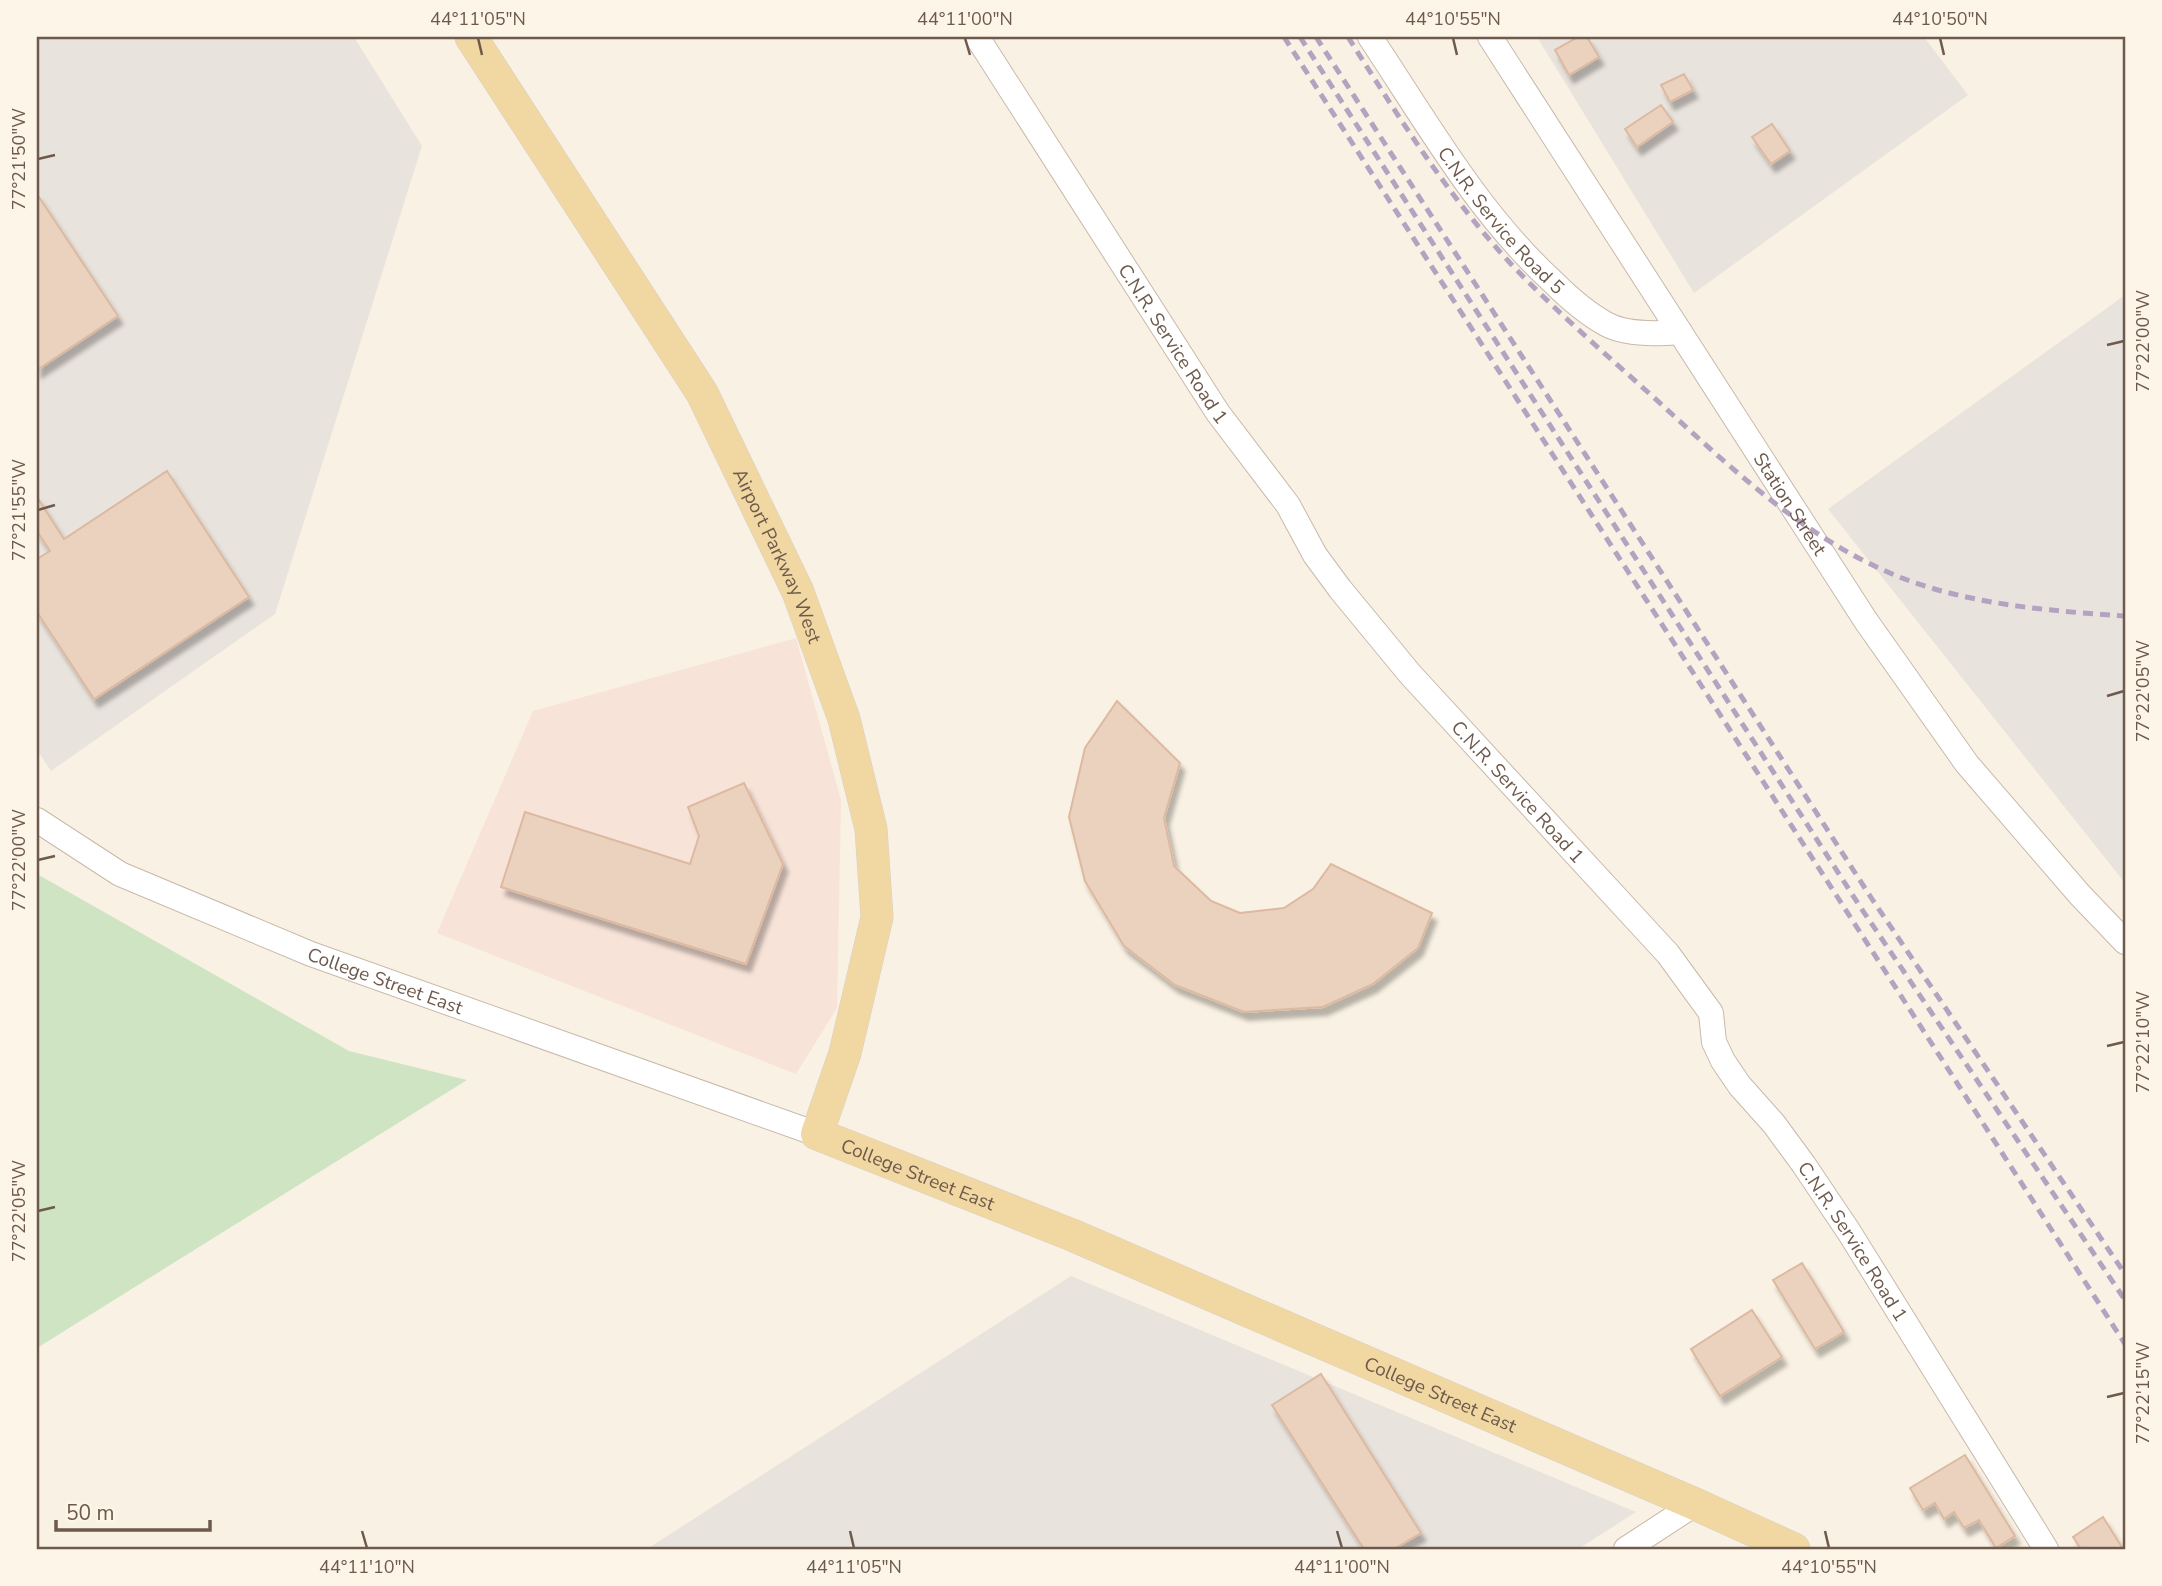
<svg xmlns="http://www.w3.org/2000/svg" width="2162" height="1586" font-family="'Nunito Sans',sans-serif">
  <defs>
    <filter id="shadow"><feDropShadow dx="4.5" dy="8" stdDeviation="2" flood-color="#0004"/></filter>
  </defs>
  <rect width="100%" height="100%" fill="#f9f1e3"/>
  <path fill="#f8e3d8" d="M796,638L841,800L837,1008L796,1074L437,933L533,711Z"/>
  <path fill="#e9e3dd" d="M37,37H354L422,146L275,614L51,771L37,750Z
    M1537,37H1924L1968,95L1694,293Z
    M2125,295V883L1828,509Z
    M1071,1276L1636,1512L1578,1549H647Z"/>
  <path fill="#cfe4c3" d="M37,874L349,1051L467,1080L37,1348Z"/>
  <path fill="#ebd2be" stroke="#dcb9a0" stroke-width="2" filter="url(#shadow)" d="M1578,37H1587L1599,57L1569,75L1555,50Z
    M1684,74L1693,90L1670,102L1661,85Z
    M1661,105L1673,122L1637,147L1625,129Z
    M1772,124L1790,151L1771,164L1752,137Z
    M37,194L118,316L37,370Z
    M167,471L249,597L94,699L37,612V559L50,551L37,531V497L64,539Z
    M1117,701L1180,763L1164,818L1174,866L1211,901L1240,913L1284,908L1313,889L1331,864L1432,913L1418,948L1373,984L1323,1007L1244,1012L1175,985L1124,946L1085,881L1069,817L1085,748Z
    M744,783L783,864L746,964L501,887L525,812L690,864L699,836L688,807Z
    M1802,1263L1844,1332L1815,1349L1773,1280Z
    M1752,1310L1782,1357L1720,1396L1691,1349Z
    M1321,1374L1421,1533L1394,1549H1364L1272,1405Z
    M1965,1455L2015,1536L1996,1548L1979,1520L1964,1528L1954,1512L1944,1519L1935,1503L1923,1510L1910,1488Z
    M2103,1517L2123,1549H2081L2073,1537Z"/>
  <g fill="none" stroke-linecap="round" stroke-linejoin="round">
    <defs>
      <g id="minor">
        <path id="s1" d="M977,37L1218,413L1288,505L1315,555L1340,589L1410,674L1668,954L1711,1013L1714,1042L1723,1061L1740,1086L1774,1124L1804,1165L1849,1232L2046,1549"/>
        <path id="s2" d="M1370,37C1426,121 1477,212 1552,281C1568,297 1586,313 1606,324C1626,335 1657,334 1680,332"/>
        <path id="s3" d="M1490,37L1866,621L1967,764L2080,895L2125,942"/>
        <path id="s4" d="M37,820L120,874L311,954L817,1134"/>
        <path d="M1626,1549L1695,1504"/>
      </g>
      <g id="major">
        <path id="s5" d="M471,37L702,393L798,592L844,719L871,829L877,917L845,1053L817,1134L1072,1235L1695,1504L1794,1549"/>
      </g>
    </defs>
    <use href="#minor" stroke="#c8b9ab" stroke-width="26"/>
    <use href="#major" stroke="#d6d1cd" stroke-width="33"/>
    <use href="#minor" stroke="#fff" stroke-width="24"/>
    <use href="#major" stroke="#f1d7a2" stroke-width="32"/>
    <path stroke="#b4a3c0" stroke-width="5" stroke-dasharray="10 7" stroke-linecap="butt" d="M1284,37L2125,1344
      M1300,37L1859,905L2125,1300
      M1316,37L1872,899L2125,1274
      M1348,37C1398,116 1447,195 1511,264C1562,318 1620,366 1674,416C1743,479 1813,543 1902,578C1972,605 2051,611 2125,616"/>
  </g>
  <path fill="none" stroke="#6e5a4c" stroke-width="2.5" d="M478,38L482,55M965,38L970,55M1453,38L1457,55M1940,38L1944,55M38,159L55,155M2107,345L2124,341M38,510L55,505M2107,696L2124,691M38,860L55,856M2107,1046L2124,1042M38,1211L55,1207M2107,1397L2124,1393M362,1531L367,1548M850,1531L854,1548M1337,1531L1342,1548M1825,1531L1829,1548"/>
  <g text-anchor="middle" stroke-width="6" stroke-linejoin="round" paint-order="stroke">
    <g font-size="19" fill="#6e5a4c" stroke="#fcf5e8">
      <text dy="7" stroke="none"><textPath href="#s2" startOffset="226">C.N.R. Service Road 5</textPath></text>
      <text dy="7" stroke="none"><textPath href="#s1" startOffset="364">C.N.R. Service Road 1</textPath></text>
      <text dy="7" stroke="none"><textPath href="#s3" startOffset="555">Station Street</textPath></text>
      <text dy="7" stroke="none"><textPath href="#s5" startOffset="604">Airport Parkway West</textPath></text>
      <text dy="7" stroke="none"><textPath href="#s1" startOffset="931">C.N.R. Service Road 1</textPath></text>
      <text dy="7" stroke="none"><textPath href="#s4" startOffset="385">College Street East</textPath></text>
      <text dy="7" stroke="none"><textPath href="#s5" startOffset="1316">College Street East</textPath></text>
      <text dy="7" stroke="none"><textPath href="#s1" startOffset="1498">C.N.R. Service Road 1</textPath></text>
      <text dy="7" stroke="none"><textPath href="#s5" startOffset="1883">College Street East</textPath></text>
    </g>
  </g>
  <rect width="2162" height="1586" fill="none" stroke="#fcf5e8" stroke-width="77"/>
  <path d="M56 1520v10h154v-10" fill="none" stroke="#6e5a4c" stroke-width="3.5"/>
  <text x="66" y="1520" font-size="21" fill="#6e5a4c" stroke="#fcf5e8" stroke-width="5" paint-order="stroke">50 m</text>
  <rect x="38" y="38" width="2086" height="1510" fill="none" stroke="#6e5a4c" stroke-width="2.5"/>
  <g font-size="18" text-anchor="middle" fill="#6e5a4c">
    <text x="478" y="25">44°11'05"N</text>
    <text x="965" y="25">44°11'00"N</text>
    <text x="1453" y="25">44°10'55"N</text>
    <text x="1940" y="25">44°10'50"N</text>
    <text transform="translate(19 159) rotate(-90)" y="6">77°21'50"W</text>
    <text transform="translate(2143 341) rotate(-90)" y="6">77°22'00"W</text>
    <text transform="translate(19 510) rotate(-90)" y="6">77°21'55"W</text>
    <text transform="translate(2143 691) rotate(-90)" y="6">77°22'05"W</text>
    <text transform="translate(19 860) rotate(-90)" y="6">77°22'00"W</text>
    <text transform="translate(2143 1042) rotate(-90)" y="6">77°22'10"W</text>
    <text transform="translate(19 1211) rotate(-90)" y="6">77°22'05"W</text>
    <text transform="translate(2143 1393) rotate(-90)" y="6">77°22'15"W</text>
    <text x="367" y="1573">44°11'10"N</text>
    <text x="854" y="1573">44°11'05"N</text>
    <text x="1342" y="1573">44°11'00"N</text>
    <text x="1829" y="1573">44°10'55"N</text>
  </g>
</svg>
